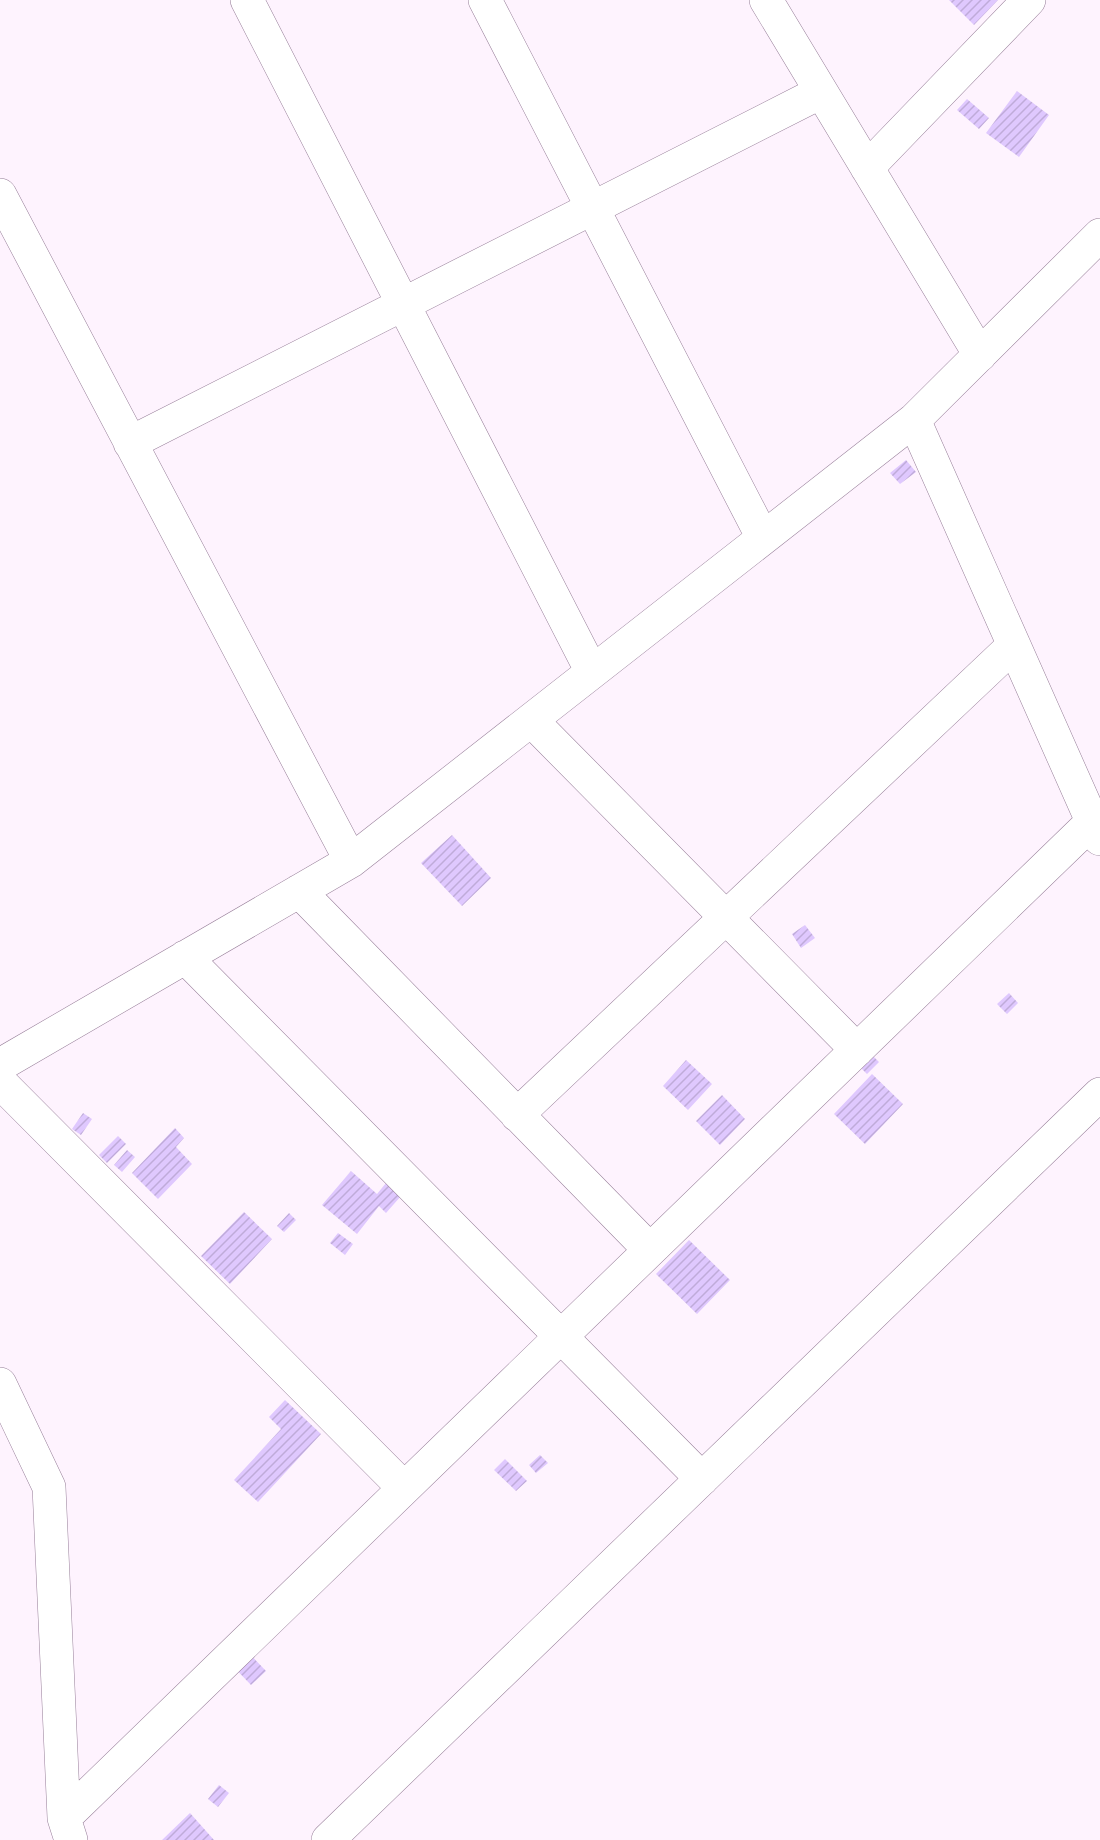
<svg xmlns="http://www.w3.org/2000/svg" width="1100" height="1840" font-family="'Playfair Display',serif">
  <defs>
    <pattern id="building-hatch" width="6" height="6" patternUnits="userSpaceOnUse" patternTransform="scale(1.5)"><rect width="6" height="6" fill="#dfc8fe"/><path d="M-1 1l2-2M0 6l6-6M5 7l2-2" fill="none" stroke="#bfabd9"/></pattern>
  </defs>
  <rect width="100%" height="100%" fill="#fef3fe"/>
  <path fill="url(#building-hatch)" d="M949,0H998L974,25Z
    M1017,91L1049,115L1019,157L986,133Z
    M967,99L989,118L979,129L957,110Z
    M906,460L916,472L900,484L890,473Z
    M452,835L491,878L462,906L421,863Z
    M805,925L815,938L801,948L792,934Z
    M1009,993L1018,1003L1007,1014L997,1004Z
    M865,1048L879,1062L867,1074L853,1060Z
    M686,1060L712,1084L688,1110L663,1086Z
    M872,1074L903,1104L865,1144L834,1114Z
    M722,1095L745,1119L720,1145L696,1121Z
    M83,1113L92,1119L81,1135L72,1129Z
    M175,1128L184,1138L176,1147L192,1164L158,1199L132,1173Z
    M118,1136L126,1144L107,1163L99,1155Z
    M127,1150L135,1157L122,1172L114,1165Z
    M351,1171L377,1194L386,1183L401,1196L386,1213L379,1206L357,1234L322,1205Z
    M244,1212L272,1239L230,1284L201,1256Z
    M289,1213L296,1220L284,1232L277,1226Z
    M338,1233L353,1244L345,1255L330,1243Z
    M689,1240L730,1280L697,1314L656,1274Z
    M285,1400L321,1434L258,1502L234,1480L281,1429L269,1417Z
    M540,1455L548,1463L536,1473L529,1465Z
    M505,1459L527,1481L516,1491L494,1470Z
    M243,1647L266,1671L251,1685L228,1661Z
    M219,1785L229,1793L218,1807L208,1799Z
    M190,1813L214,1840H162Z"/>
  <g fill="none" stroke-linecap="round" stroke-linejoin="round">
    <defs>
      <path id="minor" d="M247,0L592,672
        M485,0L763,538
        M766,0L980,355
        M867,168L1029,0
        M0,195L351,861
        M914,420L1100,839
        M130,443L821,92
        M531,720L857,1050
        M299,891L650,1250
        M185,957L702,1479
        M0,1065L351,861L914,420L1100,235
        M0,1082L404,1488
        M517,1115L1014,645
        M0,1384L49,1487L64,1818L71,1840
        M64,1818L1092,822
        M328,1840L1100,1094"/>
    </defs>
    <use href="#minor" stroke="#977f99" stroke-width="34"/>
    <use href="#minor" stroke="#fff" stroke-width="33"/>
  </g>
</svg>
